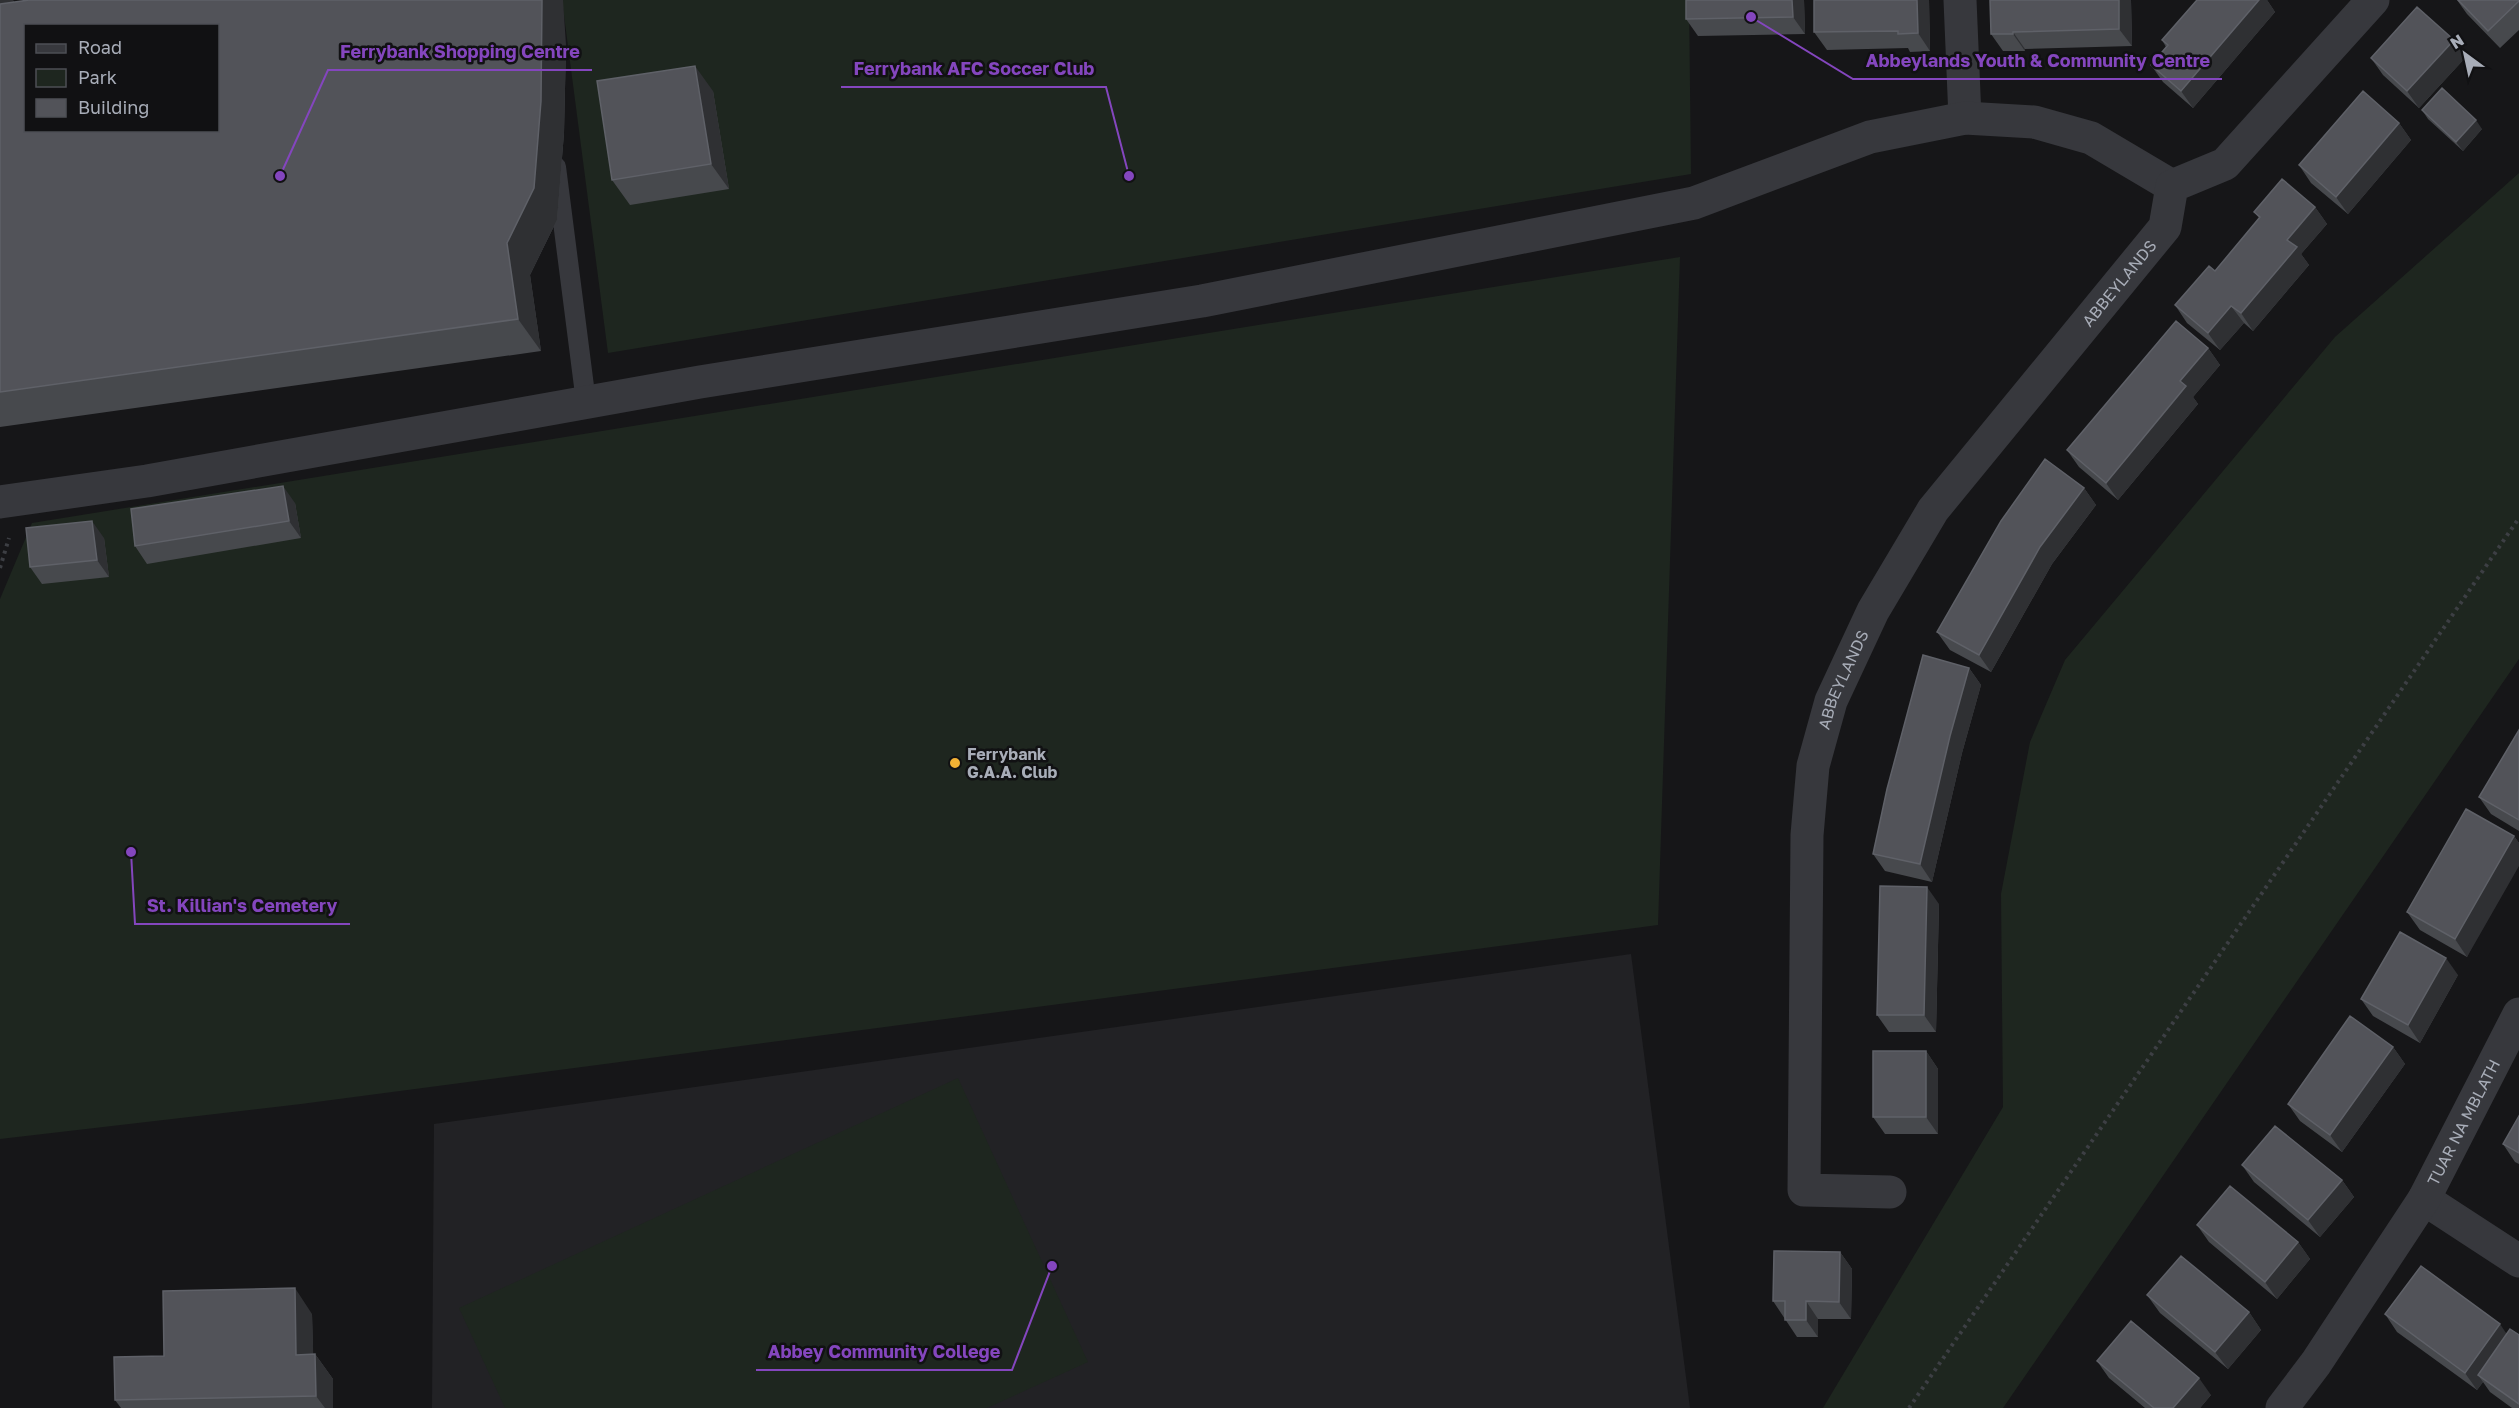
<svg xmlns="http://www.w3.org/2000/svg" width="2519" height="1408" font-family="'Golos Text',sans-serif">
  <rect width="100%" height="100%" fill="#161618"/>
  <path fill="#222225" d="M1631,954L1690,1408H432L434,1124Z"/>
  <path fill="#1e261f" d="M562,0H1689L1691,174L608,353Z
    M2519,173V659L2003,1408H1823L2003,1107L2001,894L2030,742L2065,660L2335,337Z
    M1680,257L1658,925L301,1104L0,1139V599L32,523Z
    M958,1078L1088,1362L987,1408H505L459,1308Z"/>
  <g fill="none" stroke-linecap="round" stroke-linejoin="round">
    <path stroke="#3d3f44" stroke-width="4" stroke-dasharray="3 4.5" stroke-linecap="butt" d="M0,568L9,538
      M1909,1408L2519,518"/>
    <path stroke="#37383d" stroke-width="20" d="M556,167L586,402"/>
    <g stroke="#37383d" stroke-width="33">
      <path d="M1960,0L1965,118"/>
      <path d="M0,502L147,481L700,382L1202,301L1694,203L1870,137L1965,118L2034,122L2091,138L2172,186"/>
      <path id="s1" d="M1890,1192L1804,1190L1807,835L1813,766L1831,701L1873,611L1933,510L2165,227L2172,186L2225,164L2373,0"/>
      <path d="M2424,1199L2519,1261"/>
      <path id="s2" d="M2282,1408L2316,1363L2424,1199L2519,1014"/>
    </g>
  </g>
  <path fill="#47494d" d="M0,0H13L14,2L566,45L564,133L557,220L530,275L541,351L0,427Z
    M1804,0L1805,34L1698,36L1686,19Z
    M1929,0L1930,51L1910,52L1908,48L1827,50L1814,32Z
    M1990,0H2131L2132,46L2025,49V51H2003L1991,34Z
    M2197,0H2267L2275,12L2193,108L2163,82L2151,65L2166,47L2162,40Z
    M2457,0H2519V30L2500,48L2467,14Z
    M2454,40L2466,57L2419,108L2383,75L2371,58Z
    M713,91L729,189L630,205L612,180Z
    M2422,110L2482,129L2463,151L2428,119Z
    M2399,123L2411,140L2348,214L2311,183L2299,165Z
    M2315,207L2327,224L2301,254L2309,265L2253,331L2244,323L2220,350L2187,323L2175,305L2215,271L2259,218L2254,212Z
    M2208,348L2220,365L2193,397L2198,404L2118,500L2079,467L2067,450Z
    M2084,488L2096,505L2052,564L1991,672L1950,650L1937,632Z
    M295,503L301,538L147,564L135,546Z
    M104,538L109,577L42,584L30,567Z
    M1969,668L1981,685L1962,753L1932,882L1885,871L1873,854Z
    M2519,730V831L2491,814L2479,797Z
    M2514,836L2519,843L2467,957L2420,930L2407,912Z
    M1939,904L1936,1032H1889L1877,1015Z
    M2458,975L2420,1043L2373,1016L2361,999Z
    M2393,1047L2405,1064L2342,1152L2300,1121L2288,1104Z
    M1926,1051L1938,1069V1134H1885L1873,1117Z
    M2519,1116V1164L2515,1162L2503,1144Z
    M2242,1165L2342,1180L2354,1197L2320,1237L2254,1182Z
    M2197,1225L2298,1242L2310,1259L2277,1299L2209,1242Z
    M1840,1252L1852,1269L1851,1319H1818V1337H1797L1773,1301Z
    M2147,1295L2249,1312L2261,1330L2228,1369L2160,1313Z
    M312,1314L313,1354H315L333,1379V1408H121L115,1400L164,1356Z
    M2385,1314L2519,1335V1408H2512L2490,1392L2483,1382L2477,1390L2397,1332Z
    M2097,1361L2211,1395L2200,1408H2145L2109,1378Z"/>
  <path fill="#2f3033" d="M0,0H13L18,37L0,11Z
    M542,0H563L566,45L564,133L557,220L530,275L541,351L518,319L507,243Z
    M1792,0H1804L1805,34L1793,17Z
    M1917,0H1929L1930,51L1918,33Z
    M2119,0H2131L2132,46L2119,29Z
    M2259,0H2267L2275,12L2193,108L2181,91Z
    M2013,32L2025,49V51L2013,34Z
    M2454,40L2466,57L2419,108L2407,91Z
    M695,66L713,91L729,189L711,164Z
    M2476,120L2482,129L2463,151L2456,142Z
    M2399,123L2411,140L2348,214L2336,197Z
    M2315,207L2327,224L2301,254L2309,265L2253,331L2241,313L2287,240Z
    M2231,306L2244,323L2220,350L2208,333Z
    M2208,348L2220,365L2193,397L2198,404L2118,500L2106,483L2180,381Z
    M283,486L295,503L301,538L289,521Z
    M2084,488L2096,505L2052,564L1991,672L1979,655L2040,547Z
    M92,521L104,538L109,577L97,560Z
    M1969,668L1981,685L1962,753L1932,882L1920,864L1950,736Z
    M2514,836L2519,843V866L2467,957L2455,939Z
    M1927,887L1939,904L1936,1032L1924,1015Z
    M2446,958L2458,975L2420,1043L2408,1025Z
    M2393,1047L2405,1064L2342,1152L2330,1135Z
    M1926,1051L1938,1069V1134L1926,1117Z
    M2342,1180L2354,1197L2320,1237L2308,1220Z
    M2298,1242L2310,1259L2277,1299L2265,1282Z
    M1840,1252L1852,1269L1851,1319L1839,1302Z
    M295,1288L312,1314L314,1380L296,1355Z
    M1806,1301L1818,1319V1337L1806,1320Z
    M2249,1312L2261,1330L2228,1369L2215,1352Z
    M2500,1324L2512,1342L2478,1375L2483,1382L2477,1390L2465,1373Z
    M315,1354L333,1379V1408H325L316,1396Z
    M2199,1378L2211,1395L2200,1408H2173Z"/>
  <path fill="#525359" stroke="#5f6168" stroke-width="1.5" fill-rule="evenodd" d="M29,0H542L541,101L534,188L507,243L518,319L0,392V4ZM26,26H218V130H26Z
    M1686,0H1792L1793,17L1686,19Z
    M1814,0H1917L1918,33L1898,34V31L1814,32Z
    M1990,0H2119V29L2013,32V34H1991Z
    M2197,0H2259L2181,91L2151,65L2168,45L2162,40Z
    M2458,0H2519V1L2488,31Z
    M2417,7L2454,40L2407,91L2371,58Z
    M695,66L711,164L612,180L597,81Z
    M2442,88L2476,120L2456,142L2422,110Z
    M2363,91L2399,123L2336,197L2299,165Z
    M2282,179L2315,207L2287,240L2297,247L2241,313L2231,306L2208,333L2175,305L2209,266L2215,271L2260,217L2254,212Z
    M2176,321L2208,348L2180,381L2186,386L2106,483L2067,450Z
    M2045,459L2084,488L2040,547L1979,655L1937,632L2001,521Z
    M283,486L289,521L135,546L131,509Z
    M92,521L97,560L30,567L26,528Z
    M1923,655L1969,668L1950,736L1920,864L1873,854L1887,789Z
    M2519,730V820L2479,797Z
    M2466,809L2514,836L2455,939L2407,912Z
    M1880,886L1927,887L1924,1015H1877Z
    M2400,932L2446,958L2408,1025L2361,999Z
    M2350,1016L2393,1047L2330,1135L2288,1104Z
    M1873,1051H1926V1117H1873Z
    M2519,1116V1153L2503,1144Z
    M2275,1126L2342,1180L2308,1220L2242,1165Z
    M2230,1186L2298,1242L2265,1282L2197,1225Z
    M1774,1251L1840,1252L1839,1302L1806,1301V1320H1785V1301H1773Z
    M2181,1256L2249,1312L2215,1352L2147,1295Z
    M2421,1266L2500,1324L2465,1373L2385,1314Z
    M295,1288L296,1355L315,1354L316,1396L115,1400L114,1357L164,1356L163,1291Z
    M2131,1321L2199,1378L2173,1408H2154L2097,1361Z
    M2510,1329L2519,1335V1404L2478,1375Z"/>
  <circle fill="#f2b134" stroke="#111113" stroke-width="2" cx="955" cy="763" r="6"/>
  <g text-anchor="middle" stroke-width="5" stroke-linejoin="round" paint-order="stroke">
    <g font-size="16" fill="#a8adb8" stroke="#111113">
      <text dy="6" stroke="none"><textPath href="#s1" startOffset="1088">ABBEYLANDS</textPath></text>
      <text dy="6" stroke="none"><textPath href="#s1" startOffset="602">ABBEYLANDS</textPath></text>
      <text dy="6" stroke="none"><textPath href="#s2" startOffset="339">TUAR NA MBLATH</textPath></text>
    </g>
    <g font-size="16" font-weight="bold" fill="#a8adb8" stroke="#111113" text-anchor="start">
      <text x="967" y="760">Ferrybank<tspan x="967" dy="18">G.A.A. Club</tspan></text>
    </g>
  </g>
  <path fill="none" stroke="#8446be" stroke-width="2" d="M280 176L328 70H592M1751 17L1853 79H2222M1129 176L1106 87H841M131 852L135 924H350M1052 1266L1012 1370H756"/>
  <g fill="#8446be" stroke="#111113" stroke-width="2">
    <circle cx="280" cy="176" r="6"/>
    <circle cx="1751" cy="17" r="6"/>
    <circle cx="1129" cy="176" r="6"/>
    <circle cx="131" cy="852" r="6"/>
    <circle cx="1052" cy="1266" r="6"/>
  </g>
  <g font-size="18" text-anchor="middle" font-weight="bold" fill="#8446be" stroke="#111113" stroke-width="5" stroke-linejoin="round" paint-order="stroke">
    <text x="460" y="58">Ferrybank Shopping Centre</text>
    <text x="2038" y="67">Abbeylands Youth &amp; Community Centre</text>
    <text x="974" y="75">Ferrybank AFC Soccer Club</text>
    <text x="242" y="912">St. Killian's Cemetery</text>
    <text x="884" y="1358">Abbey Community College</text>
  </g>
  <rect x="24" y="24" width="195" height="108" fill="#111113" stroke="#4d4f55" stroke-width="1.5"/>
  <rect x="36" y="44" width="30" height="9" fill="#37383d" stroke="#4d4f55" stroke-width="1.5"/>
  <text x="78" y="54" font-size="18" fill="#a8adb8">Road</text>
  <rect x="36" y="69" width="30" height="18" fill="#1e261f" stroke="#4d4f55" stroke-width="1.5"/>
  <text x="78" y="84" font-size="18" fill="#a8adb8">Park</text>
  <rect x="36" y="99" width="30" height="18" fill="#525359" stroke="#4d4f55" stroke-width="1.5"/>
  <text x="78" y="114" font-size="18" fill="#a8adb8">Building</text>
  <g transform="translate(2465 54) rotate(327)" stroke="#111113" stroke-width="4.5" paint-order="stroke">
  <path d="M0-4.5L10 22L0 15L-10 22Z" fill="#a8adb8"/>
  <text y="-9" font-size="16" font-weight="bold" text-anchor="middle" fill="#a8adb8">N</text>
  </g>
</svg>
